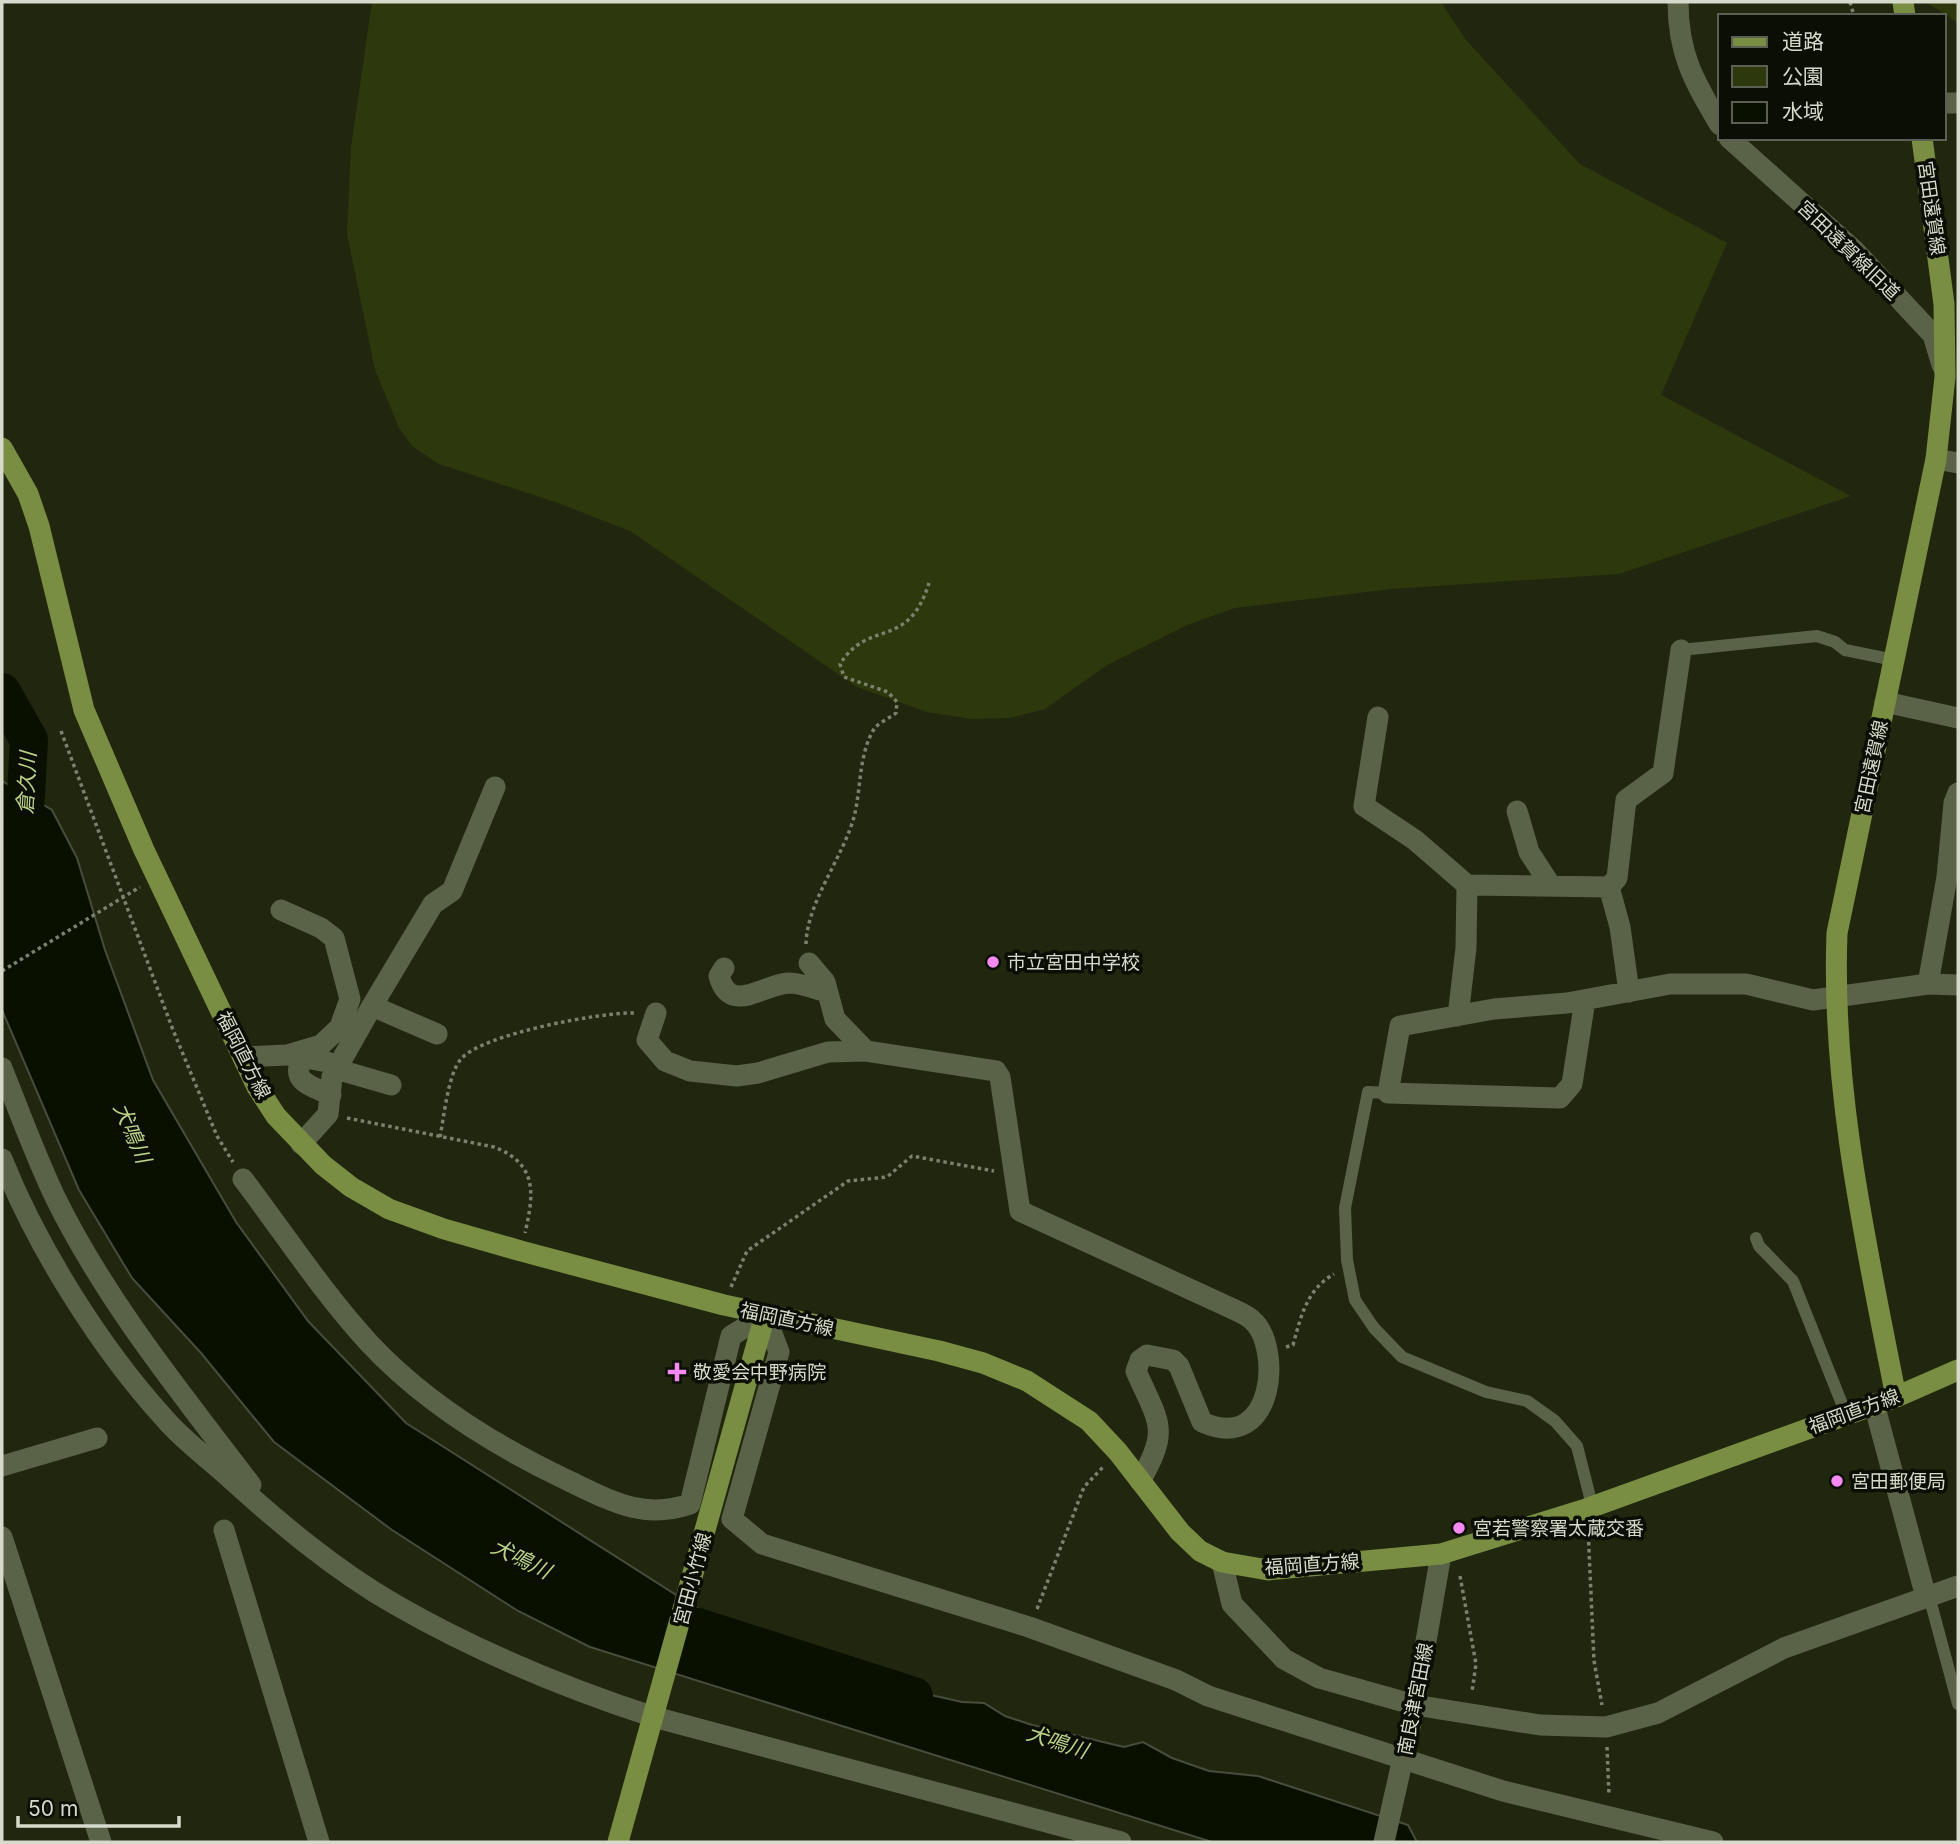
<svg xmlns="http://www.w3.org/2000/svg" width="1960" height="1844" font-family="Inter,'Noto Sans JP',sans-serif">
  <rect width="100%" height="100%" fill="#20270e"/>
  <path fill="#2d380c" d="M372,2H1441L1466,40L1580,164L1727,243L1661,395L1851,496L1619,574L1391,589L1235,608L1187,625L1107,665L1045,709L1010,718L971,719L927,712L857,687L630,531L558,503L439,464L412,446L399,428L375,370L347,234L351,147Z
    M1926,2H1958V23Z"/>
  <path fill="#0a1000" stroke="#474d3d" stroke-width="2" d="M2,781L52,810L77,858L105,950L153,1080L236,1222L308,1321L406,1423L780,1661L962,1702L984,1703L1005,1716L1032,1725L1124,1747L1143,1742L1172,1758L1209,1771L1258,1776L1408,1825L1417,1842H1212L590,1647L518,1611L392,1530L274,1442L201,1353L132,1278L79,1190L2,1010Z"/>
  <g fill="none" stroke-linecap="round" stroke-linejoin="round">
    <path stroke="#0a1000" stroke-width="38" d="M2,692L29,740L23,847
      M698,1627L914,1696"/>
    <path stroke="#7b816d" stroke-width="3.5" stroke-dasharray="3.5 3.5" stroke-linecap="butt" d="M1850,2L1854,16
      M61,731L173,1030L217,1136L233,1162
      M806,944C807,901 845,855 855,813C861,786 859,754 874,729C878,723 890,718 896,713L897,702L888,692L844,677L840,664C869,618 908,651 929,583
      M2,971L140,887
      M347,1118L494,1147C538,1164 534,1194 525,1233
      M440,1137C444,1117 448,1074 461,1059C482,1034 601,1012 635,1013
      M731,1287L747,1251L848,1181L887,1177L912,1156L994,1171
      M1286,1347L1293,1345C1301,1316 1307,1289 1334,1274
      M1588,1528L1594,1661L1602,1705
      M1460,1576L1476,1664L1472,1692
      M1037,1609L1084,1487L1104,1466
      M1607,1747L1609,1795"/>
    <path stroke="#5a6348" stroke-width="12" d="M1681,650L1817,636L1835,642L1845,650L1894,660
      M1388,1093L1368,1092L1345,1208L1347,1260L1355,1300L1374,1328L1402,1357L1486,1392L1527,1401L1555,1421L1577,1446L1592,1505
      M1756,1238L1759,1246L1793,1281L1846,1414
      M1926,1597L1932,1607L1958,1704"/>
    <path stroke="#5a6348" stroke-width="21" d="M1678,2C1678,54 1694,81 1720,125
      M1946,103H1958
      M1729,138L1854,250L1933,335L1942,365
      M1936,459L1958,463
      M1885,702L1958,718
      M1378,717L1364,806L1415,840L1467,885
      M1517,811L1529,852L1551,886
      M1609,887L1617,878L1626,800L1663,773L1681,650
      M809,963L825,982L835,1019L866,1051L996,1071L1000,1077L1020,1211L1233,1309C1239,1312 1247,1315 1252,1320C1282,1345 1276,1455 1202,1422L1179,1366L1173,1360L1147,1355L1140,1360L1136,1371C1158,1422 1171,1428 1140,1481
      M724,968L719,976C730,1016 763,984 789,983C802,983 816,989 827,992
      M1928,984L1947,877L1954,803L1958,793
      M1585,1000L1572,1084L1560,1098L1388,1093L1400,1026L1494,1009L1567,1003L1670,984H1746L1813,1000L1928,984L1958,985
      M372,1006L437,1034
      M656,1013L647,1040L665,1061L690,1071L737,1076L758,1073L828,1052L866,1051
      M1458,1016L1466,948L1467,885L1609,887L1620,927L1629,992
      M305,1050C288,1081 306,1084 331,1095
      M243,1057L287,1055L321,1045L340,1027L350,999L334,938L321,928L281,910
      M302,1057L327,1062L336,1069L391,1085
      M2,1068C19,1111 35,1155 55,1197C106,1301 181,1393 251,1485
      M301,1144L328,1114L332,1077L372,1006L433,904L452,891L495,787
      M2,1159C37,1247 101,1349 165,1419C182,1439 204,1455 224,1473C277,1521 333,1569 396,1605C478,1652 565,1688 654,1717L1121,1842
      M243,1179C284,1233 323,1293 369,1343C424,1402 497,1447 569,1481C611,1501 643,1520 690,1504L731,1336L765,1315L779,1352L732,1519L762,1544L1029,1627L1176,1680L1208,1696L1503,1791L1713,1842
      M2,1466L97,1438
      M224,1530L319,1842
      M1222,1562L1232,1604L1284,1659L1319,1678L1415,1705L1540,1725L1606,1727L1658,1713L1784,1648L1958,1586"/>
    <path stroke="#5a6348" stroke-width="21" d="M1874,1404L1926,1597
      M2,1537L101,1842
      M1384,1842L1415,1705L1441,1554"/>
    <path stroke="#798e43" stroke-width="21" d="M1903,2L1905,16
      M2,448L28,494L39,526L84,710L144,850L257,1087L276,1116L323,1165L351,1187L389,1209L444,1229L521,1251L724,1305L939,1351L983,1363L1027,1381L1089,1421L1118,1452L1180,1532L1200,1551L1222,1562L1268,1570L1441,1554L1586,1509L1896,1397L1958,1370
      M1896,1397C1866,1244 1831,1089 1837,933L1936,459L1945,377L1944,304L1922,138
      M618,1842L765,1315"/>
  </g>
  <g fill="#f389f1" stroke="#0b0e05" stroke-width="2.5">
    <circle cx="993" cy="962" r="7"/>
    <path d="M673.5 1361.5h7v7h7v7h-7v7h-7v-7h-7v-7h7z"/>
    <circle cx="1837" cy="1481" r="7"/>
    <circle cx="1459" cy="1528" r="7"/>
  </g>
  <g text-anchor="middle" stroke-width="7" stroke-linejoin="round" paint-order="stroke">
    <g font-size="19" fill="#d5dacb" stroke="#0b0e05">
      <text transform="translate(1932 208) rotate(82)" y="7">宮田遠賀線</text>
      <text transform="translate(1849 250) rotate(44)" y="7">宮田遠賀線旧道</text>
      <text transform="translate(1871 767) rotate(-78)" y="7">宮田遠賀線</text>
      <text transform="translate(244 1055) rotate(63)" y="7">福岡直方線</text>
      <text transform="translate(787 1319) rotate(12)" y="7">福岡直方線</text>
      <text transform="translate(1854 1411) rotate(-20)" y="7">福岡直方線</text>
      <text transform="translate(1312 1564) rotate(-4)" y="7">福岡直方線</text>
      <text transform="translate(692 1579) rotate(-75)" y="7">宮田小竹線</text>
      <text transform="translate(1415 1699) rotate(-79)" y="7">南良津宮田線</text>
    </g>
    <g font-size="19" fill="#d5dacb" stroke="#0b0e05" text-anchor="start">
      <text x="1007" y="969">市立宮田中学校</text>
      <text x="693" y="1379">敬愛会中野病院</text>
      <text x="1851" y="1488">宮田郵便局</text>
      <text x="1473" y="1535">宮若警察署太蔵交番</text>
    </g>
    <g font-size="21" font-style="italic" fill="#bbd288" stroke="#0b0e05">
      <text transform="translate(27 783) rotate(-87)" y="7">倉久川</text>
      <text transform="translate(132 1133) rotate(67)" y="7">犬鳴川</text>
      <text transform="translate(521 1559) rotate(26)" y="7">犬鳴川</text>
      <text transform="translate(1057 1742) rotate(18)" y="7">犬鳴川</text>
    </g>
  </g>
  <rect width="1960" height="1844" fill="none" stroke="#d5dacb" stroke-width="7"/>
  <rect x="1718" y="14" width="228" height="126" fill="#0b0e05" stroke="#5c6054" stroke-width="2"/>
  <rect x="1732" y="37" width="35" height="10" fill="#798e43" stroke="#5c6054" stroke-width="2"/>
  <text x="1782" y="49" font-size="21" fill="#d5dacb">道路</text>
  <rect x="1732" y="66" width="35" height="21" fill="#2d380c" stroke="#5c6054" stroke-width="2"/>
  <text x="1782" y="84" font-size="21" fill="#d5dacb">公園</text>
  <rect x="1732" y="102" width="35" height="21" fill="#0a1000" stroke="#5c6054" stroke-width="2"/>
  <text x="1782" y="119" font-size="21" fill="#d5dacb">水域</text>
  <path d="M18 1816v10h161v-10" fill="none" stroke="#d5dacb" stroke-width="3.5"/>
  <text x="28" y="1816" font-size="21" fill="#d5dacb" stroke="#0b0e05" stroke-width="5" paint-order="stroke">50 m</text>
</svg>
